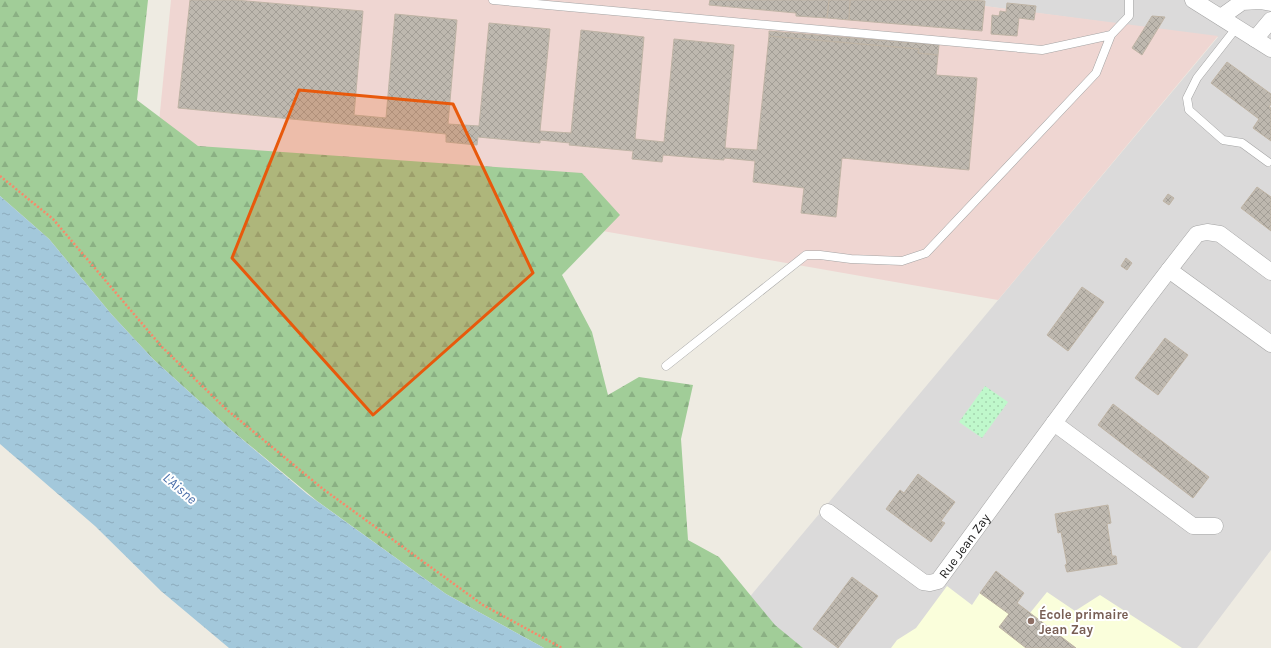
<svg xmlns="http://www.w3.org/2000/svg" width="1271" height="648" font-family="Karla,sans-serif">
  <defs>
    <pattern id="forest-firs" width="22" height="20" patternUnits="userSpaceOnUse"><rect width="22" height="20" fill="#a1cd98"/><path d="M5 1l3.5 6h-7zM16 11l3.5 6h-7z" fill="#8ab083"/></pattern>
    <pattern id="park-dots" width="8" height="8" patternUnits="userSpaceOnUse"><rect width="8" height="8" fill="#bff8cb"/><path d="M2 2h.1M6 6h.1" fill="none" stroke="#a4d4ae" stroke-width="1.8" stroke-linecap="round"/></pattern>
    <pattern id="water-ripples" width="26" height="14" patternUnits="userSpaceOnUse"><rect width="26" height="14" fill="#a3c8db"/><path d="M2 4q2-2 4 0t4 0M15 11q2-2 4 0t4 0" fill="none" stroke="#8cabbc"/></pattern>
    <pattern id="building-cross-hatch" width="8" height="8" patternUnits="userSpaceOnUse"><rect width="8" height="8" fill="#beb8af"/><path d="M0 0l8 8M0 8l8-8" fill="none" stroke="#a39e96"/></pattern>
  </defs>
  <rect width="100%" height="100%" fill="#eeebe2"/>
  <path fill="#dbdada" d="M938,0H1271V550L1197,648H707L1218,37Z"/>
  <path fill="#efd6d2" d="M171,0H938L1218,36L998,300L156,153Z"/>
  <path fill="#fafedb" d="M947,586L972,605L980,593L1009,614L1017,603L1030,613L1047,592L1075,611L1100,595L1182,648H891L897,640L916,628Z"/>
  <path fill="url(#forest-firs)" d="M0,0H148L137,100L198,146L582,173L620,215L562,275L592,332L608,395L639,377L693,385L681,439L688,540L719,557L775,625L803,648H544L446,594L317,501L230,429L153,359L112,315L49,239L0,196Z"/>
  <path fill="url(#park-dots)" d="M985,386L1008,402L982,438L959,422Z"/>
  <path fill="url(#water-ripples)" d="M0,196L49,239L112,315L153,359L230,429L307,494L446,594L544,648H229L161,591L95,526L0,444Z"/>
  <path fill="url(#building-cross-hatch)" stroke="#bfb4a5" d="M190,0H235L363,11L354,115L386,118L395,14L457,20L448,124L479,126L489,23L550,29L540,131L571,133L581,30L644,37L635,139L664,142L674,39L734,45L725,148L757,150L769,36L919,49L918,53L938,55L936,75L977,78L969,170L842,158L836,217L801,213L804,188L753,182L755,161L724,158V160L663,155L662,162L632,159L633,151L569,145L570,143L540,140V143L478,137L477,145L446,142V134L178,108Z
    M710,0H829L827,18L796,16V13L709,5Z
    M829,0H850L849,20L827,18Z
    M850,0H968L985,1L982,31L849,20Z
    M1007,3L1036,6L1034,20L1019,18L1017,36L991,34L992,15L999,16L1000,11L1006,12Z
    M1152,16L1165,17L1142,55L1132,48Z
    M769,31L939,45L938,55L918,53L919,49L769,36Z
    M1227,62L1271,94V104L1269,107L1271,108V141L1253,128L1259,119L1211,83Z
    M1257,187L1271,197V231L1241,208Z
    M1168,194L1174,198L1169,205L1163,201Z
    M1126,258L1132,263L1127,270L1121,266Z
    M1082,287L1104,302L1068,351L1047,335Z
    M1165,338L1188,355L1158,395L1135,378Z
    M1113,404L1209,477L1193,498L1098,425Z
    M918,474L955,502L941,521L945,523L931,542L886,509L900,490L904,493Z
    M1108,505L1111,523L1107,524L1112,556H1116L1117,564L1067,572L1065,565L1067,564L1061,532L1058,533L1055,514Z
    M996,571L1024,593L1017,603L1076,648H1026L999,627L1009,614L980,593Z
    M852,577L878,596L838,648L813,629Z"/>
  <g fill="none" stroke-linecap="round" stroke-linejoin="round">
    <defs>
      <path id="lane" d="M493,0L1042,50L1111,35L1129,16V0
        M1237,27L1197,78L1187,98L1189,110L1223,140L1242,143L1268,162
        M666,366L806,255H820L851,259L902,261L926,253L1096,73L1111,35"/>
      <g id="street">
        <path d="M1193,0L1271,49"/>
        <path d="M1221,17L1242,2L1260,1L1271,3"/>
        <path d="M1255,39L1271,20"/>
        <path d="M1169,270L1271,344"/>
        <path d="M1054,423L1193,526H1215"/>
        <path id="s1" d="M828,512L923,582L930,583L938,581C1024,464 1108,347 1197,234L1207,232L1220,234L1271,272"/>
      </g>
    </defs>
    <use href="#lane" stroke="#a4a4a4" stroke-width="9"/>
    <use href="#street" stroke="#a4a4a4" stroke-width="17"/>
    <path stroke="#f78a6a" stroke-width="2.5" stroke-dasharray="2 2" stroke-linecap="butt" d="M0,176L53,219L162,347L226,409L323,489L483,605L562,648"/>
    <use href="#lane" stroke="#fff" stroke-width="8"/>
    <use href="#street" stroke="#fff" stroke-width="16"/>
  </g>
  <path fill="#e8590c" fill-opacity="0.2" stroke="#e8590c" stroke-width="3" stroke-linejoin="round" d="M299,90L453,104L533,273L373,415L232,258Z"/>
  <circle fill="#8d6e63" stroke="#fff" stroke-width="1.5" cx="1031" cy="621" r="4"/>
  <g text-anchor="middle" stroke-width="4" stroke-linejoin="round" paint-order="stroke">
    <g font-size="13" fill="#1d1d1d" stroke="#fff">
      <text dy="5" stroke="none"><textPath href="#s1" startOffset="177">Rue Jean Zay</textPath></text>
    </g>
    <g font-size="13" font-weight="bold" fill="#785e54" stroke="#fff" text-anchor="start">
      <text x="1039" y="619">École primaire<tspan x="1039" dy="15">Jean Zay</tspan></text>
    </g>
    <g font-size="14" font-style="italic" fill="#4b6faa" stroke="#fff">
      <text transform="translate(180 488) rotate(41)" y="5">L'Aisne</text>
    </g>
  </g>
</svg>
